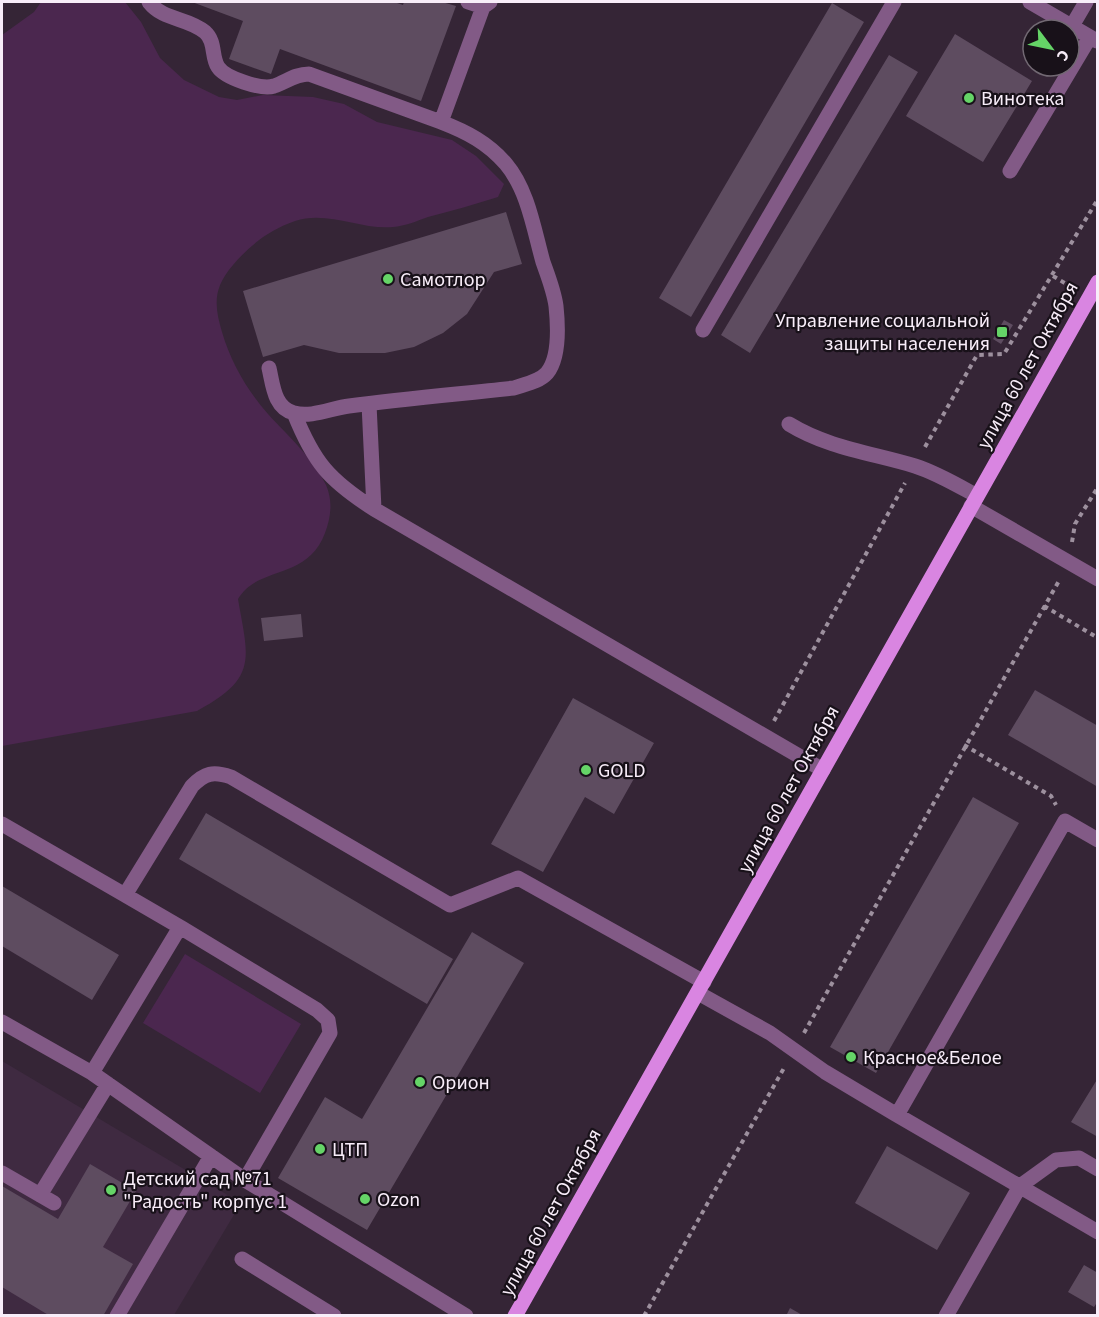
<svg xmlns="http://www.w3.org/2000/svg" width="1099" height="1317" font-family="'Source Sans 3',sans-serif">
  <rect width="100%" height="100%" fill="#352536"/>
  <path fill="#3f2a41" d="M2,1061L241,1203L174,1315L2,1316Z"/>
  <path fill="#4b274f" d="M41,2H125L141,22L160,58L184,80L219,97L237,100L263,95L313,97L344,104L377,122L452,140L476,156L504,184L498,197C475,204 452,211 428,217C417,221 405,226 393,227C361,230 327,210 295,221C269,230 250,245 233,265C213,288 214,305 222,332C231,363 247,390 268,414C288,436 313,458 326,485C333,501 331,517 325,533C307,581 258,565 238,599C248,658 259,678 197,711L2,746V35L34,12Z
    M185,954L301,1024L260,1093L143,1023Z"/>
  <path fill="#5e4c60" d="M192,2H394L403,5L404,2H442L456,6L421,101L280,49L271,74L229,59L243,21Z
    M832,3L864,22L691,317L659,298Z
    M955,34L1032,81L983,162L906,116Z
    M889,55L918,72L750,353L721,335Z
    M506,212L522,264L494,272L467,314L443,333L414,347L385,353H339L304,345L263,357L243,291Z
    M1004,320L1013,325L1001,344L993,339Z
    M301,614L303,637L264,641L261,618Z
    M1035,690L1098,726V787L1008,735Z
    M573,698L654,743L614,814L585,797L543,872L491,844Z
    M973,797L1019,823L876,1073L830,1047Z
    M206,813L453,959L427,1004L179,859Z
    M2,886L119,955L92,1000L2,946Z
    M472,932L524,963L367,1230L278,1178L325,1097L362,1119Z
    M1098,1078V1137L1071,1122Z
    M887,1146L970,1193L937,1250L855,1203Z
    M90,1164L136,1191L103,1247L133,1264L103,1316H50L2,1287V1186L58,1219Z
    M1084,1265L1098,1273V1301L1094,1307L1068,1292Z
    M790,1308L804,1316H786Z"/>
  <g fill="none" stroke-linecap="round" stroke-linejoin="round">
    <path stroke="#9d909e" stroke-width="4" stroke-dasharray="4.5 4.5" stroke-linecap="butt" d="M1053,276L1073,288
      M925,447L977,355L1004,354L1098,199
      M1072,542L1075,524L1098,487
      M1044,606L1098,638
      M774,721L905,483
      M964,745L1051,796L1056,805
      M804,1033L1060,579
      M644,1316L784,1068"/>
    <path stroke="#825a86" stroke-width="15" d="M149,2C164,21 187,17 205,32C216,42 211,56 218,67C225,78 261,90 274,86C286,82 295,74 309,74L441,122
      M468,2L483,7
      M1030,2L1097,41
      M1072,26L1086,2
      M1010,171L1090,37
      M703,330L894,2
      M269,368C273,385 274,408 294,413C311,418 332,408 349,406C404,399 459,394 514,388C525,384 539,382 547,373C560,357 558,325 556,306C554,291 548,276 543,262C534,230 528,190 506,164C488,143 467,132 441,122L483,7L490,2
      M369,404L374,509L823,770
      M294,413C314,463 329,480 374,509
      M789,424C828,448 872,453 915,466C937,473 957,485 977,496
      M971,506L1098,579
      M2,824L125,895
      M180,927L125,895L192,786C205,773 213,771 231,777L450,905L518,878L704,982
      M698,993L770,1033L825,1072L897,1115L1065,821L1098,840
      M2,1022L92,1073L180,927L317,1010L328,1020L330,1033L245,1180L466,1316
      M92,1073L245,1180
      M897,1115L1098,1232
      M2,1173L54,1203
      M40,1195L108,1084
      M242,1259L334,1316
      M117,1316L211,1156
      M946,1316L1020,1186L1056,1160L1079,1158L1098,1169"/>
    <path stroke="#d985e1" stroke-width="15" d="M515,1316L1098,282"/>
  </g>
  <g fill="#65d467" stroke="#181119" stroke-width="2">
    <circle cx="969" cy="98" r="6"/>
    <circle cx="388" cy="279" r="6"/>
    <rect x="996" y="326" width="12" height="12" rx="3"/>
    <circle cx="586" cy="770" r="6"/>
    <circle cx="851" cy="1057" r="6"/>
    <circle cx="420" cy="1082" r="6"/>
    <circle cx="320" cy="1149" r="6"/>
    <circle cx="111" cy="1190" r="6"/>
    <circle cx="365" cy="1199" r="6"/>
  </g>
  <g text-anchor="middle" stroke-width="4.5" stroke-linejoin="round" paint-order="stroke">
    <g font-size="20" fill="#f8edf9" stroke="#181119" text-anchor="start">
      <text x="981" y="105">Винотека</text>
      <text x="400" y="286">Самотлор</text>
      <text x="990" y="327" text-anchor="end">Управление социальной<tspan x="990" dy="23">защиты населения</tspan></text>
      <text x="598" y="777">GOLD</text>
      <text x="863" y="1064">Красное&amp;Белое</text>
      <text x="432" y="1089">Орион</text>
      <text x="332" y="1156">ЦТП</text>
      <text x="123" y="1185">Детский сад №71<tspan x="123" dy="23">"Радость" корпус 1</tspan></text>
      <text x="377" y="1206">Ozon</text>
    </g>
    <g font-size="20" fill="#f8edf9" stroke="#181119">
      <text transform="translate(1027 365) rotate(-61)" y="7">улица 60 лет Октября</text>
      <text transform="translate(788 789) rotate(-61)" y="7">улица 60 лет Октября</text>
      <text transform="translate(550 1212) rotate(-61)" y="7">улица 60 лет Октября</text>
    </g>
  </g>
  <rect width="1099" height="1317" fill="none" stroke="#f8edf9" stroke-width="6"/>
  <g transform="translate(1051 48) rotate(122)"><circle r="28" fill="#181119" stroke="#726973" stroke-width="1.5"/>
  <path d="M0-4.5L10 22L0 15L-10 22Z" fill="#65d467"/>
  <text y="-9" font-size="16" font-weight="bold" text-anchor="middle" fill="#f8edf9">С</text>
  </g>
</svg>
